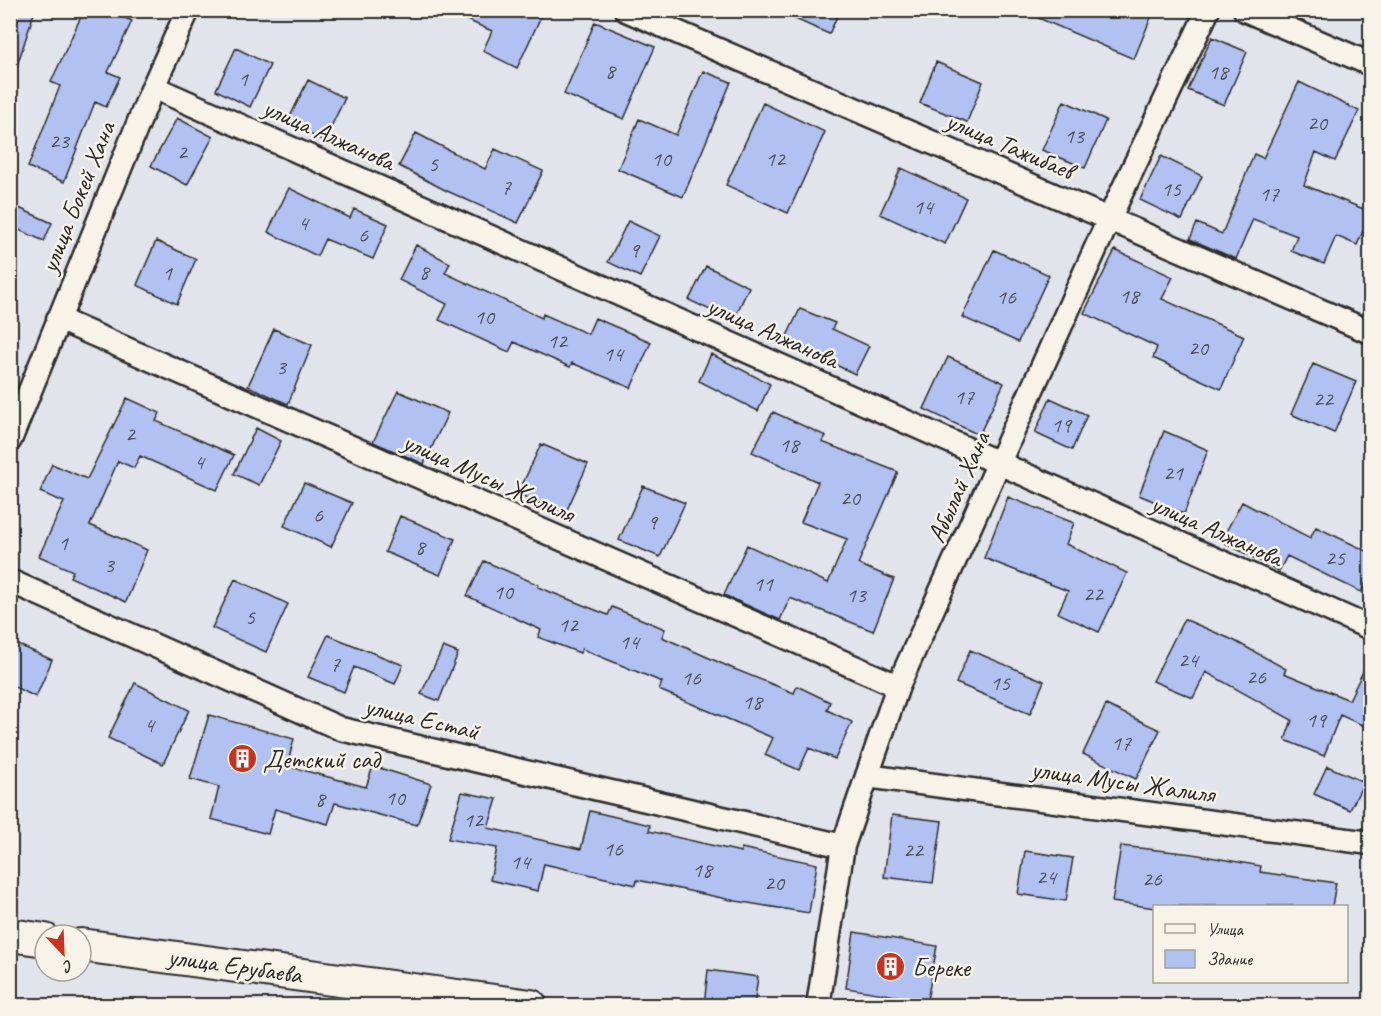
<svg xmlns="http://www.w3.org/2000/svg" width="1381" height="1016" font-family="Caveat,sans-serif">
  <rect width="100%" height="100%" fill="#e2e4eb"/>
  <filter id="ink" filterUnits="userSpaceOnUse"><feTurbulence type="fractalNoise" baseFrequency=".0167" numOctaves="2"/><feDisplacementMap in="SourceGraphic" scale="12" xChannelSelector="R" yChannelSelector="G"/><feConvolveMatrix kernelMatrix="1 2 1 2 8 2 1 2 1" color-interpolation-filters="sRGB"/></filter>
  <g filter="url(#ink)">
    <path fill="#b1c1f1" stroke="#2b2b2b" stroke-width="1.5" d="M10,10H35L14,75L10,74Z
      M84,10H106L132,21L108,72L120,77L106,107L95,102L64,182L28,167L60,86L51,82Z
      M444,10H544L517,68L483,51L492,31Z
      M775,10H840L829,34Z
      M1154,10L1134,59L1022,11V10Z
      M595,22L655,47L624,119L564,94Z
      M1212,37L1247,52L1224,105L1188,90Z
      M236,48L270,65L250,107L216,90Z
      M936,62L983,82L967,122L920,103Z
      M703,71L731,82L683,197L618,169L639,119L676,135Z
      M308,80L345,98L324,141L287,123Z
      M1299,82L1359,111L1335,161L1316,152L1304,185L1371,212L1357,245L1336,236L1324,264L1291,251L1297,236L1253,219L1236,259L1190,239L1197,223L1222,234L1254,154L1263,158Z
      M1064,101L1106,120L1085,168L1042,150Z
      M763,103L825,132L788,213L726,185Z
      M177,118L213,137L187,185L151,166Z
      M416,133L485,169L495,149L543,171L518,223L445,190L399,166Z
      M1161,156L1202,176L1182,220L1140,200Z
      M901,168L966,198L945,244L880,214Z
      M289,188L350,218L354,209L388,224L373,259L325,239L317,256L268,232Z
      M10,204L52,223L44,241L10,226Z
      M628,221L660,236L640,277L608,262Z
      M156,241L196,259L177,304L137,285Z
      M416,245L450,263L445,273L542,318L543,314L588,334L595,318L651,342L631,388L572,363L570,367L514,342L509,352L439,320L447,304L399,280Z
      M994,250L1049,275L1018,342L962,317Z
      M1115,250L1173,277L1162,299L1244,336L1221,389L1153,358L1157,347L1084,313Z
      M706,266L749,287L733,321L689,300Z
      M800,309L835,323L832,329L869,346L855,374L823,359L824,356L785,340Z
      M274,329L312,345L288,404L248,386Z
      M711,354L770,384L758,411L699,381Z
      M948,357L1004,383L979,435L924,409Z
      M1313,364L1356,382L1334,433L1291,414Z
      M398,391L448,413L424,464L373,442Z
      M127,398L160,413L156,421L234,455L217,490L140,456L134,468L118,461L90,525L147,550L126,602L70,577L73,571L39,556L64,502L40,492L52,464L87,479Z
      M1050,398L1087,415L1072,450L1035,433Z
      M773,412L826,436L822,442L898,472L858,564L894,579L873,631L790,598L780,620L724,595L747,545L828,583L847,539L801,522L818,482L752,452Z
      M256,428L281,441L259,485L234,474Z
      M1164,431L1208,450L1184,514L1139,495Z
      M541,444L588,464L565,514L518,494Z
      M304,483L352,503L331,547L284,526Z
      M643,486L685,503L660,557L619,540Z
      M1008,497L1074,523L1066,544L1127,573L1099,632L1058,613L1068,591L984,558Z
      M1242,502L1310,538L1316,527L1371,553V573L1361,592L1287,556L1279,571L1221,541Z
      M400,516L455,539L440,575L385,552Z
      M484,561L539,585L538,587L608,615L612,607L665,629L662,637L734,669L794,693L797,686L830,702L827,710L852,722L835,759L809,748L799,770L765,755L773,738L659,690L662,682L582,649L580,653L538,637L541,630L467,596Z
      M235,579L288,604L266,652L212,628Z
      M1184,619L1233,640L1286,669L1284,673L1349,700L1371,655V729L1340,715L1324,756L1285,740L1292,720L1206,672L1193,698L1153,681Z
      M328,635L403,665L395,684L354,667L344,692L308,677Z
      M10,641L52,660L36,697L10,685Z
      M443,647L458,653L439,701L421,694Z
      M970,650L1044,681L1030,714L956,683Z
      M135,683L189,710L163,764L108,738Z
      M1106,705L1160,730L1136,779L1083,754Z
      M209,715L294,739L287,766L366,787L373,766L431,784L417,825L335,803L328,824L275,809L268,834L211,819L219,787L190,779Z
      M1327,766L1364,782L1350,810L1314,794Z
      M462,792L497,799L488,828L581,849L590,811L650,825L649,831L741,852V848L817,864L809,913L736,901L637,880L636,885L544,864L538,891L490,880L497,848L448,839Z
      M892,815L942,821L933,883L884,877Z
      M1121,846L1193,854L1261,866L1260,872L1336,883L1332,906H1155V908L1112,902Z
      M1025,851L1073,858L1066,901L1018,894Z
      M854,932L937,946L927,1001L846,988Z
      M708,970L758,977L754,1005H704Z"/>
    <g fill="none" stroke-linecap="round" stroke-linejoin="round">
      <defs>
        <path id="street" d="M626,10L1370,332
          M1245,10L1370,64
          M153,87L1370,628
          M58,319L898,686
          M10,440L153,87L188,10
          M10,581L341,729L843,846
          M867,776L1370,843
          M818,1006L843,846L898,686L1109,219L1208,10"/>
        <path id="secondary" d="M10,935L45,940
          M81,945L531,1006"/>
      </defs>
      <use href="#street" stroke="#2b2b2b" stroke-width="27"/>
      <use href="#secondary" stroke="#2b2b2b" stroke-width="36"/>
      <use href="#street" stroke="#f7f3e8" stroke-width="22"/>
      <use href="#secondary" stroke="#f7f3e8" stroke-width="32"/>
    </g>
  </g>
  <defs>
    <symbol id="building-disc" viewBox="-11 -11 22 22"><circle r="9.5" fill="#c8321e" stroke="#f7f3e8"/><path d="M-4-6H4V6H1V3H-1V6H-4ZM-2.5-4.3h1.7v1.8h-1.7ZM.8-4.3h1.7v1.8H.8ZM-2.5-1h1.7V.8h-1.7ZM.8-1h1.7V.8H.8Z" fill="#fff"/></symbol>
  </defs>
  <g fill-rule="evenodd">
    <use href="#building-disc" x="226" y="742" width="33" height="33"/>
    <use href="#building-disc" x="874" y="950" width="33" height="33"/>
  </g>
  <g text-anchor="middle" stroke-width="5" stroke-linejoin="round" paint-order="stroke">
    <g font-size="22" fill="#4c505c">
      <text x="610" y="78">8</text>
      <text x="1218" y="79">18</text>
      <text x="243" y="86">1</text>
      <text x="1317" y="130">20</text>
      <text x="1074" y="143">13</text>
      <text x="59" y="148">23</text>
      <text x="182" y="159">2</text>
      <text x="661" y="166">10</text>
      <text x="775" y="166">12</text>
      <text x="433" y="171">5</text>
      <text x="506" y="194">7</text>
      <text x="1171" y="196">15</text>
      <text x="1269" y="201">17</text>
      <text x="923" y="214">14</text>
      <text x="303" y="230">4</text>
      <text x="363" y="242">6</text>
      <text x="634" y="257">9</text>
      <text x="424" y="279">8</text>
      <text x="167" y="280">1</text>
      <text x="1129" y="303">18</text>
      <text x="1006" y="304">16</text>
      <text x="484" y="324">10</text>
      <text x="557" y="348">12</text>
      <text x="1198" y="355">20</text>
      <text x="613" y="361">14</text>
      <text x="281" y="374">3</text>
      <text x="964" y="404">17</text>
      <text x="1323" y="406">22</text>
      <text x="1061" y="432">19</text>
      <text x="130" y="441">2</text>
      <text x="789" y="452">18</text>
      <text x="199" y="469">4</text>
      <text x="1173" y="480">21</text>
      <text x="850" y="505">20</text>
      <text x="318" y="522">6</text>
      <text x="652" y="529">9</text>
      <text x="63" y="550">1</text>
      <text x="420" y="554">8</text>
      <text x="1335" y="565">25</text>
      <text x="109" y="572">3</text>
      <text x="763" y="591">11</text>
      <text x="503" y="599">10</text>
      <text x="1093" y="601">22</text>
      <text x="856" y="602">13</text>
      <text x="250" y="624">5</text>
      <text x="568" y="632">12</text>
      <text x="629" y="649">14</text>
      <text x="1188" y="667">24</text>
      <text x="335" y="671">7</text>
      <text x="1256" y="684">26</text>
      <text x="691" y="685">16</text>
      <text x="1000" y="690">15</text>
      <text x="752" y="709">18</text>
      <text x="1316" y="727">19</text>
      <text x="149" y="732">4</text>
      <text x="1121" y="750">17</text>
      <text x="395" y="805">10</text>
      <text x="320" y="806">8</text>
      <text x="473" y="827">12</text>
      <text x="613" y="856">16</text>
      <text x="913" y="857">22</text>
      <text x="520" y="869">14</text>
      <text x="702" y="877">18</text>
      <text x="1046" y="884">24</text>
      <text x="1152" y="886">26</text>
      <text x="774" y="890">20</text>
    </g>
    <g font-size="26" fill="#2b2b2b" stroke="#f7f3e8">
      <text transform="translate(329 134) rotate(24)" y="9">улица Алжанова</text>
      <text transform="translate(1010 145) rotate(23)" y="9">улица Тажибаев</text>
      <text transform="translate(77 197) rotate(-68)" y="9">улица Бокей Хана</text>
      <text transform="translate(773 332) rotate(24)" y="9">улица Алжанова</text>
      <text transform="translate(489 477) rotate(24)" y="9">улица Мусы Жалиля</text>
      <text transform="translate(958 487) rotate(-66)" y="9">Абылай Хана</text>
      <text transform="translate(1217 530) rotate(24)" y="9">улица Алжанова</text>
      <text transform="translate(422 718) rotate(13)" y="9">улица Естай</text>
      <text transform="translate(1123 781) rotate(8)" y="9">улица Мусы Жалиля</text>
      <text transform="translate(235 965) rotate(8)" y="9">улица Ерубаева</text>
    </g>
    <g font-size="26" fill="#2b2b2b" stroke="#f7f3e8" text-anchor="start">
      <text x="263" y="768">Детский сад</text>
      <text x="912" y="976">Береке</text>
    </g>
  </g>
  <rect width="1381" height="1016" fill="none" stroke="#f7f3e8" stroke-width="36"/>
  <rect x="18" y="18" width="1345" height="980" fill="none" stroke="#2b2b2b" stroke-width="2" filter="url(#ink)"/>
  <rect x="1153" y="905" width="195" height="78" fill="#f7f3e8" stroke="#a5a39c" stroke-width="1.5"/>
  <rect x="1165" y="924" width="30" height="9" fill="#f7f3e8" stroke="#a5a39c" stroke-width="1.5"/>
  <text x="1207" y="935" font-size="18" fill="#2b2b2b">Улица</text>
  <rect x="1165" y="950" width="30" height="18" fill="#b1c1f1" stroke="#a5a39c" stroke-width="1.5"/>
  <text x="1207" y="965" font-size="18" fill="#2b2b2b">Здание</text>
  <g transform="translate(63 953) rotate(157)"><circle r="28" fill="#f7f3e8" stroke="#a5a39c" stroke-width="1.5"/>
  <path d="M0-4.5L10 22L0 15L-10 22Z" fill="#c8321e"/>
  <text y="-9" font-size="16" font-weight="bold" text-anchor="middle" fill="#2b2b2b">С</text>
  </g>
</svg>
